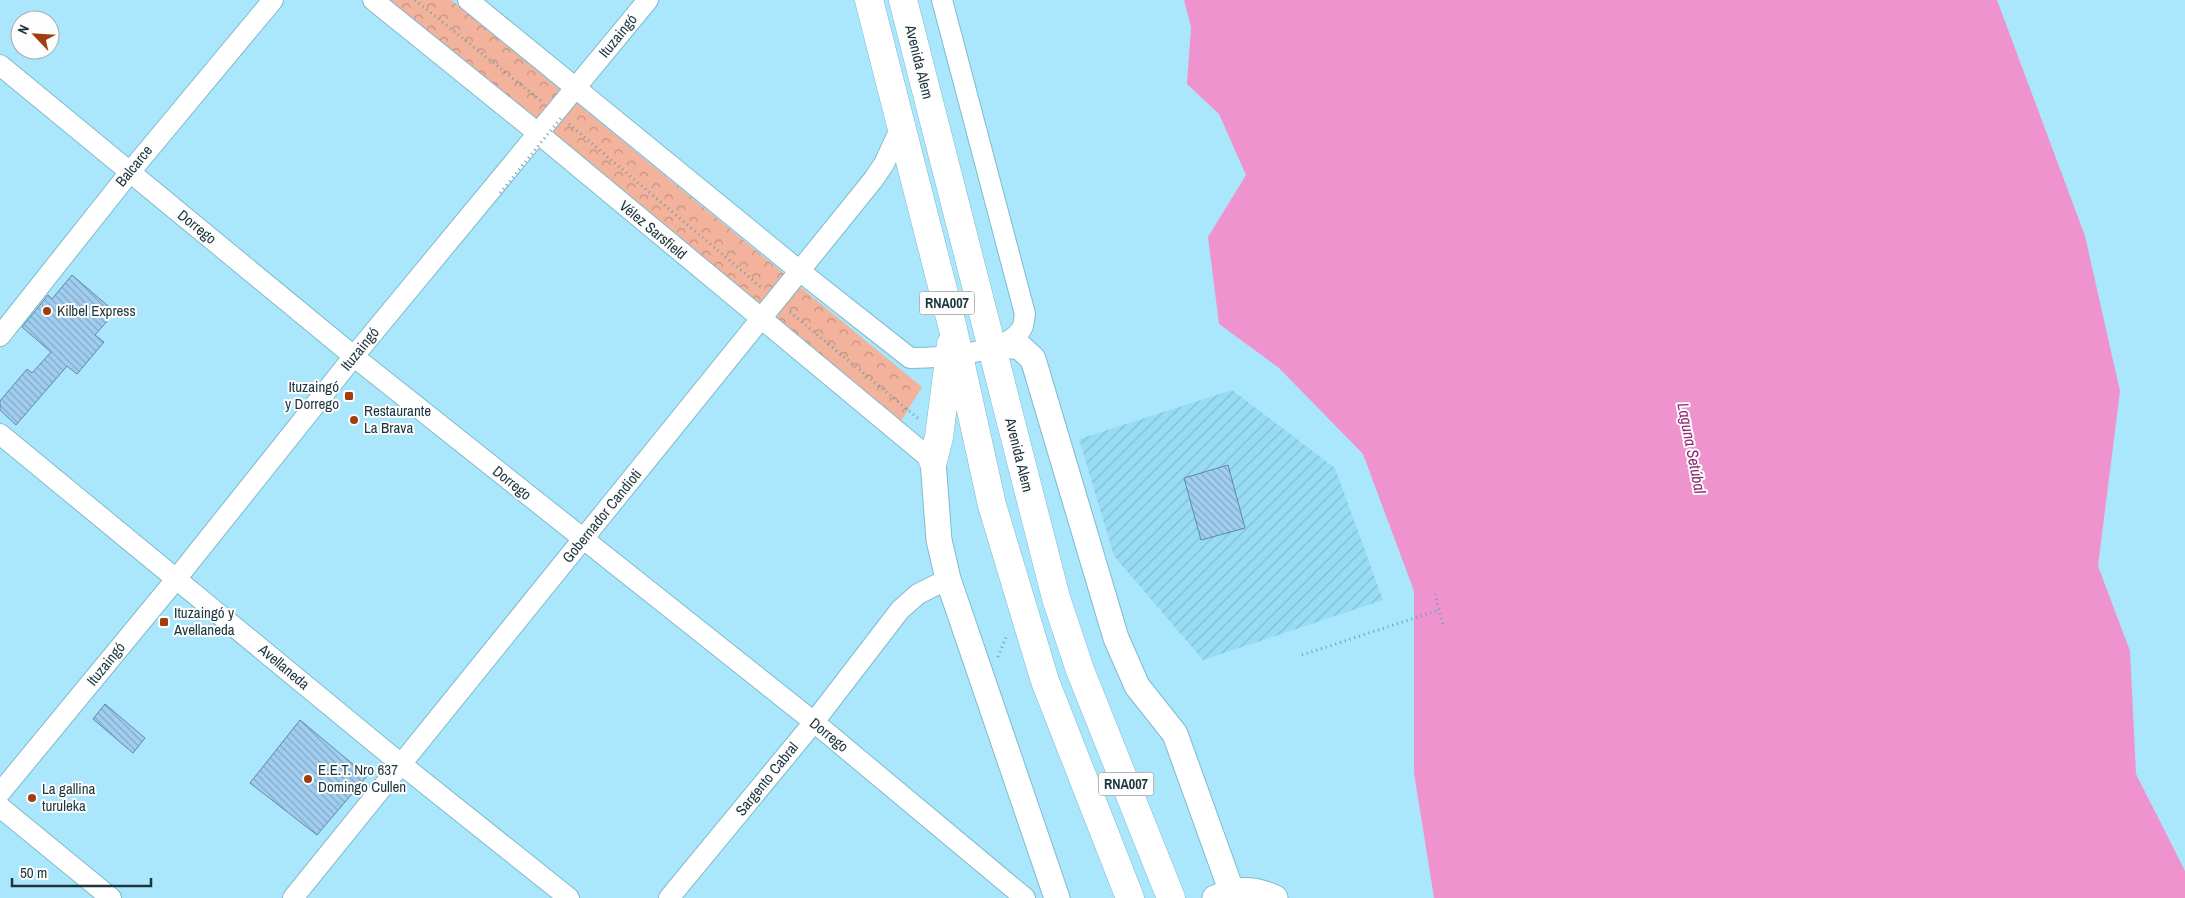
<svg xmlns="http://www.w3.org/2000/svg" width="2185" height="898" font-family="'Archivo Narrow',sans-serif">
  <defs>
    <pattern id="industrial-furrows" width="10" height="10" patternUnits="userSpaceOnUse" patternTransform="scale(1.25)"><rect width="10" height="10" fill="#97dcf3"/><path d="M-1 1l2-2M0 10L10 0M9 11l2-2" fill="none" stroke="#82bdd1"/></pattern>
    <pattern id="park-crowns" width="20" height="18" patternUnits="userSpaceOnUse" patternTransform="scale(1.25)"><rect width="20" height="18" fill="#f2b29b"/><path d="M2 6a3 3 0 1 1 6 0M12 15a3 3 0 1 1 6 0" fill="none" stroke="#c39280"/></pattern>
    <pattern id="building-back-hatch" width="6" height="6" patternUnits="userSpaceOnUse" patternTransform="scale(1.25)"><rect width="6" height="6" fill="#a1cef0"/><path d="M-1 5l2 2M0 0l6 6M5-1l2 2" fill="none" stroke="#83a8c4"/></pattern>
  </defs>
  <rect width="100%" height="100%" fill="#abe7fc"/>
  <path fill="url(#industrial-furrows)" d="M1232,390L1335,468L1383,600L1203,660L1114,556L1079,439Z"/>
  <path fill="url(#park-crowns)" d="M385,0H451L922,387L898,426Z"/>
  <path fill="#ef93cf" d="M1184,0H1997L2085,236L2120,391L2098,566L2130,651L2136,774L2185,871V898H1434L1414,773V591L1363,454L1279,368L1219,324L1208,237L1246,175L1219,114L1187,84L1191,27Z"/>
  <path fill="url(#building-back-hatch)" stroke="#5d88a7" d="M72,275L115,312L95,335L104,342L77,374L67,366L16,425L0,410V401L27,369L32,373L51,352L22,327L48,295L52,299Z
    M1228,465L1245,528L1201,540L1184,478Z
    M105,704L145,738L133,753L93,719Z
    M300,720L367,776L317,835L250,783Z"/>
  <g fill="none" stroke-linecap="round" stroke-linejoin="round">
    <defs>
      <path id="minor" d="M373,0L539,134L933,461
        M468,0L801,272L910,358C937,358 1011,354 1023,326C1024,323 1024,318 1025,314L942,0
        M0,65L362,363L814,722L1025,898
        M0,336L130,172L273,0
        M0,434L401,764L569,898
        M0,793L177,578L354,356L648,0
        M0,807L111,898
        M293,898L873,180L884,164L901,127
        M669,898L814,722L900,610L918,594L948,579"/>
      <path id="tertiary" d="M1002,345L1020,347L1033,359L1116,638L1137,686L1175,734L1234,898
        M933,461L939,540L948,579L1057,898
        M1215,898C1235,888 1255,888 1275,898"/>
      <path id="trunk" d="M869,0L953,329L992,505L1045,681L1130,898
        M903,0L1056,598L1080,670L1171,898
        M933,461L939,437L951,344"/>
    </defs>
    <use href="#minor" stroke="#7fbacd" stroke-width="22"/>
    <use href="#tertiary" stroke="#7fbacd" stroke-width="27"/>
    <use href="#trunk" stroke="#7fbacd" stroke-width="29"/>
    <path stroke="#719eae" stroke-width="3" stroke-dasharray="1 4" stroke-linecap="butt" d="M415,0L541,101
      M569,124L762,288
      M790,312L920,420
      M1435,594L1443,627
      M1302,655L1439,610
      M998,657L1007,635"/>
    <use href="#minor" stroke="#fff" stroke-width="20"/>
    <use href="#tertiary" stroke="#fff" stroke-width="25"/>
    <use href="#trunk" stroke="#fff" stroke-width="28"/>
    <path stroke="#719eae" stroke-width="3" stroke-dasharray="1 4" stroke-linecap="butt" d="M500,193L561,118"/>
  </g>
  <g fill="#a23d0f" stroke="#fdfdfd" stroke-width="2">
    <circle cx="47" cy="311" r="5"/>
    <rect x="344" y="391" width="10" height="10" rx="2.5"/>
    <circle cx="354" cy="420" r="5"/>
    <rect x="159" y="617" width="10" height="10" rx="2.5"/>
    <circle cx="308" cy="779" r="5"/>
    <circle cx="32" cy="798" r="5"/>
  </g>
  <g text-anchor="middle" stroke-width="4" stroke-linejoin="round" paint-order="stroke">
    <g fill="#fdfdfd" stroke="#607177" stroke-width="1">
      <rect x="919.5" y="291.5" width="55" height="23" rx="4"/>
      <rect x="1098.5" y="772.5" width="55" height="23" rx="4"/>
    </g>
    <g font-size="14" font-weight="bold" fill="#1d353d">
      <text x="947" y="308">RNA007</text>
      <text x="1126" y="789">RNA007</text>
    </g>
    <g font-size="15" fill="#1d353d" stroke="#fdfdfd">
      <text transform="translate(618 36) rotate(-51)" y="5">Ituzaingó</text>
      <text transform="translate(919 62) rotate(76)" y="5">Avenida Alem</text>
      <text transform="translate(134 166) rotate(-51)" y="5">Balcarce</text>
      <text transform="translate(197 227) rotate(39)" y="5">Dorrego</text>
      <text transform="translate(653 230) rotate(40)" y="5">Vélez Sarsfield</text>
      <text transform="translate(360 349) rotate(-51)" y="5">Ituzaingó</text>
      <text transform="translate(1019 455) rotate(76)" y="5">Avenida Alem</text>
      <text transform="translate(512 483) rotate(39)" y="5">Dorrego</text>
      <text transform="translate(602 516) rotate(-51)" y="5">Gobernador Candioti</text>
      <text transform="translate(106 664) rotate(-51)" y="5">Ituzaingó</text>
      <text transform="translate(284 667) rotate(40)" y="5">Avellaneda</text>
      <text transform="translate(829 735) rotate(39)" y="5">Dorrego</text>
      <text transform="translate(767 779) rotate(-51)" y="5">Sargento Cabral</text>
    </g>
    <g font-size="15" fill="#1d353d" stroke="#fdfdfd" text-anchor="start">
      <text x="57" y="316">Kilbel Express</text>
      <text x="339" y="392" text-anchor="end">Ituzaingó<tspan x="339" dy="17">y Dorrego</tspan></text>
      <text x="364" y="416">Restaurante<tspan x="364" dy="17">La Brava</tspan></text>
      <text x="174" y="618">Ituzaingó y<tspan x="174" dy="17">Avellaneda</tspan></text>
      <text x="318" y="775">E.E.T. Nro 637<tspan x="318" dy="17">Domingo Cullen</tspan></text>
      <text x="42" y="794">La gallina<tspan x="42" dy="17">turuleka</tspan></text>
    </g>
    <g font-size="16" font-style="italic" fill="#8e2672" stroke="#fdfdfd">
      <text transform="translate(1692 448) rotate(79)" y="6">Laguna Setúbal</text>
    </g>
  </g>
  <g transform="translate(35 35) rotate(295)"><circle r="24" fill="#fdfdfd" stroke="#a3adb0"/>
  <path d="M0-4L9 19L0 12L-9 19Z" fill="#a23d0f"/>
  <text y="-8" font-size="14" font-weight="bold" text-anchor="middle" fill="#1d353d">N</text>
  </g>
  <path d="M12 878v8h139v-8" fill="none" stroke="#1d353d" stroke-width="2.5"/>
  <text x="20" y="878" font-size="15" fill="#1d353d" stroke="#fdfdfd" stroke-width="4" paint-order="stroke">50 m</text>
</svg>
